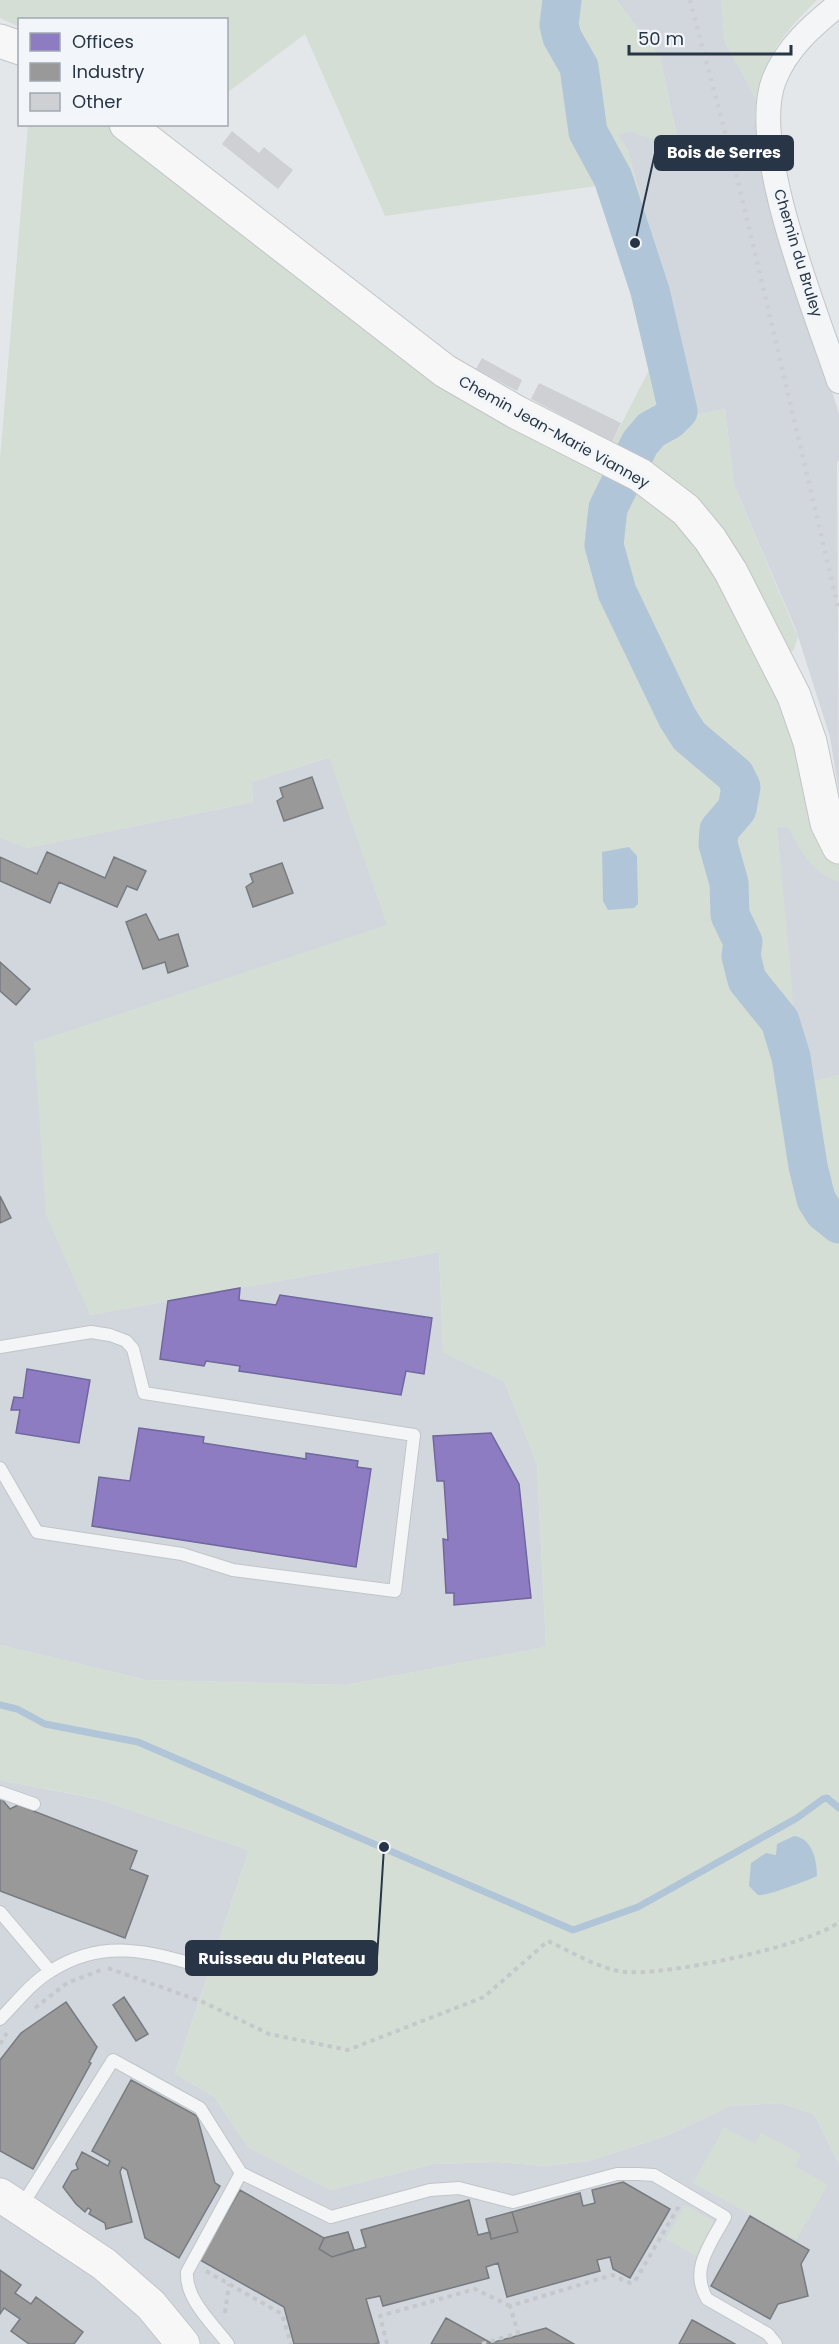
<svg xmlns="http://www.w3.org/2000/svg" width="839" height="2344" font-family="Poppins,sans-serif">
  <rect width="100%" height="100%" fill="#e4e7ea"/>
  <path fill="#d2d7dd" d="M616,0H721L725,42L757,100L755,115L759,150L839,414V461L837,462L839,793L830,737L796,630L734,485L725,409L676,419L682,384L644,210L628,151L617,135L630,131L679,147L660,57Z
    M330,757L388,925L34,1043L90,1315L439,1252L443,1352L504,1381L537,1464L546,1647L346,1685L146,1680L0,1645V837L27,848L253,802L251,782Z
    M777,826L788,827L839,881V1075L801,1085L794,1045Z
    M0,1780L98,1799L249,1850L175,2073L214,2097L248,2147L331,2190L433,2164L497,2162L545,2166L589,2161L666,2136L730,2106L780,2103L814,2114L839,2164V2344H0Z"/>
  <path fill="#d5ded4" d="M0,0H616L660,57L679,148L630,131L618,135L628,151L644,210L682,384L678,402L681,411L677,419L725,409L734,485L798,637L794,650L777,659L839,847V882C812,873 800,851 788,827L777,826C782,885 789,945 793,1004C795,1032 791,1059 797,1086L839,1075V2164L814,2114L780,2103L730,2106L666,2136L589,2161L545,2166L497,2162L433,2164L331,2190L248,2147L214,2097L175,2073L249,1850L95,1798L0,1780V1645L146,1680L346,1685L546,1647L537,1464L504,1381L443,1352L439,1252L90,1315L46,1215L34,1043L387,925L329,757L251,782L253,802L27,848L0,837V459L28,125H125L445,371L629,464L612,442L649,370L604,185L385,216L305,34L227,93L226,20H20L19,27L0,18Z
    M721,0H817C788,29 762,57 757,100L725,42Z
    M724,2127L755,2144L761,2133L801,2154L795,2166L828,2185L796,2240L693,2183Z
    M685,2205L715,2222L696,2256L666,2239Z"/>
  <path fill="#b0c5d8" d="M596,526L614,533C620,547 611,558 599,564C589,556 587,536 596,526Z
    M629,847L637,856L638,904L634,908L608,910L603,901L602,852Z
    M794,1836C812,1838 817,1860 817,1876C809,1880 765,1897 758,1895L749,1886L751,1863L766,1853L776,1855L777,1844Z"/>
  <path fill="#8e7cc3" stroke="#6f679e" stroke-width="1.5" d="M240,1288L239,1300L276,1305L280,1295L432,1318L424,1374L406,1371L401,1395L239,1371L240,1366L206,1361L204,1366L160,1359L168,1301Z
    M27,1369L90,1380L79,1443L16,1433L20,1410H11L14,1397L23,1398Z
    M139,1428L204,1437L203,1443L306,1459V1453L358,1461L357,1467L371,1469L356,1567L92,1526L99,1477L130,1481Z
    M491,1433L519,1484L531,1598L454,1605V1593H446L443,1539L448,1540L444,1481H437L433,1436Z"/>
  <path fill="#999" stroke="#777b80" stroke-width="1.5" d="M312,777L323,808L284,821L277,801L283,797L280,788Z
    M47,852L105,878L114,857L146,871L137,890L127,886L117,907L59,882L50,903L0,881V857L37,874Z
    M282,863L293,893L253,907L246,887L253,882L250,874Z
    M146,914L159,940L178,934L188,966L168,973L165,962L143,969L126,922Z
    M0,962L30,989L16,1005L0,991Z
    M0,1196L11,1218L0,1223Z
    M0,1797L10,1809L18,1805L137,1851L130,1869L148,1876L125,1938L0,1891Z
    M124,1997L148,2034L136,2041L113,2005Z
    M66,2002L97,2047L89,2062L91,2063L33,2169L0,2151V2060L21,2033Z
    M131,2080L197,2116L215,2183L220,2186L179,2258L145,2238L127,2170L122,2167L120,2172L132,2222L106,2229L105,2223L89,2214L91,2210L88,2208L85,2212L76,2204L63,2187L72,2171L78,2169L76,2164L82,2152L108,2166L110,2161L92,2151Z
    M623,2182L670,2209L630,2278L613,2269L610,2257L597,2260L600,2271L507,2297L498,2263L486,2267L489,2278L383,2306L380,2296L366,2299L379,2343L373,2344H294L284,2307L200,2260L240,2190L324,2238L319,2249L332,2257L366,2247L361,2230L469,2200L478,2235L490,2232L491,2239L518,2232L512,2212L580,2193L583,2206L595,2203L592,2190Z
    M512,2212L518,2232L491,2239L486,2219Z
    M750,2216L809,2250L801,2264L808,2296L778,2304L770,2319L711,2286Z
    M348,2232L354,2250L332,2257L319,2249L324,2238Z
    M0,2270L21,2285L15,2293L31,2304L36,2297L83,2332L74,2344H29L11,2331L20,2319L4,2308L0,2314Z
    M446,2318L491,2343L546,2328L574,2344H431Z
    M692,2320L696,2322L735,2344H679Z"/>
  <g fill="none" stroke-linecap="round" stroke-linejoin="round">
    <path stroke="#b0c5d8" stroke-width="7" d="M0,1705L17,1709L45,1724L138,1742L573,1930L638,1907L797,1818L823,1799L827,1798L839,1808"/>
    <path stroke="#b0c5d8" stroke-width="39" d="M562,0L559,25L562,37L579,67L588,132L613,178L650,291L678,411L669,420L651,430L640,443L608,508L604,545L617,592L677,717L689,736L735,775L741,787L737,809L719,830L718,844L729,883L730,915L743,942L741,956L747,980L780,1021L791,1057L808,1166L816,1199L824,1212L839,1224"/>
  </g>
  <path fill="#ced0d3" d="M232,131L259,153L264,147L293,170L278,189L222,144Z
    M482,358L522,380L517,391L476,369Z
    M539,383L621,423L612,442L531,399Z"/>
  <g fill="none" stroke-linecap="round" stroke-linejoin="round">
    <defs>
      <path id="lane" d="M0,1347L91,1332L110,1335L126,1341L133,1349L144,1393L414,1435L395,1591L233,1570L182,1554L37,1532L0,1468
        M0,1792L34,1804
        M0,1912L50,1971
        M0,2019C16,2003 32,1982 51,1971C102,1938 149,1951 203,1967
        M21,2207L113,2060L200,2108L241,2173
        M228,2344C213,2324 185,2299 187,2272L241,2173L331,2217L430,2190L459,2188L513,2202L617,2174H638L654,2175L725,2217C711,2244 689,2269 707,2299L768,2334L776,2344"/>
      <path id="street" d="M839,4C812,26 787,47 774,80C748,147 816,312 839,381"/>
      <path id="secondary" d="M0,41L20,48
        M126,124L445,371L516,412L640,475L686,510L710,539L731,572L794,696L810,742L827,823L839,847
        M0,2195L104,2264L151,2305L183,2344"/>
    </defs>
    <use href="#lane" stroke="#c2c5c8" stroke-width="14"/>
    <use href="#street" stroke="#c2c5c8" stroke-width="26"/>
    <use href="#secondary" stroke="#c2c5c8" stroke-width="35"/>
    <path stroke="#c4c8cb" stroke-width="4" stroke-dasharray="4.5 4.5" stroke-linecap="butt" d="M108,1968L203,2002L269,2034L348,2050L484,1997L548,1941C572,1952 599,1969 625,1972C666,1976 808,1946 839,1922
      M35,2008L67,1983L101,1970
      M0,2044L7,2033
      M206,2271L282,2314L291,2344
      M225,2313L229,2284
      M387,2344L380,2316L475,2289L510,2306
      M482,2344L518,2333L510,2306L612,2275L630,2283L635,2281L679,2206"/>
    <use href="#lane" stroke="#f3f5f6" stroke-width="12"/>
    <use href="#street" stroke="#f3f5f6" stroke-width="24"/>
    <use href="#secondary" stroke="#f7f7f8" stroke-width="33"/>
    <path stroke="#ccced1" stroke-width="4.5" stroke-dasharray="3 6" stroke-linecap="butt" d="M690,0L739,185L839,611"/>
  </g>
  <g text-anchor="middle" stroke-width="6" stroke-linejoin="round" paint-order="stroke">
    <g font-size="15" fill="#283546" stroke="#f2f5f9">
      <text transform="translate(798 253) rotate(73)" y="5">Chemin du Bruley</text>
      <text transform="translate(554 432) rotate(29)" y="5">Chemin Jean-Marie Vianney</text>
    </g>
  </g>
  <path fill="none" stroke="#283546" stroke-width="2" d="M635 243L655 153M384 1847L377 1958"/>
  <g fill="#283546" stroke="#f2f5f9" stroke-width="2">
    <circle cx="635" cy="243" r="6"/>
    <circle cx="384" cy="1847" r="6"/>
  </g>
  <g fill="#283546" stroke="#283546" stroke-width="2">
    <rect x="655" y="136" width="138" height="34" rx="6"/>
    <rect x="186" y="1941" width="191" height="34" rx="6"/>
  </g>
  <g font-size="16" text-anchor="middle" font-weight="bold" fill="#fff">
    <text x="724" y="158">Bois de Serres</text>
    <text x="282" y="1964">Ruisseau du Plateau</text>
  </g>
  <rect x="18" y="18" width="210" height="108" fill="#f2f5f9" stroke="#a1a8b1" stroke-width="1.5"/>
  <rect x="30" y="33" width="30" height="18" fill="#8e7cc3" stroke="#a1a8b1" stroke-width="1.5"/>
  <text x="72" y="48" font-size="18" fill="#283546">Offices</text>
  <rect x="30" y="63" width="30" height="18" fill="#999999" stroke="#a1a8b1" stroke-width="1.5"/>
  <text x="72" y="78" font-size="18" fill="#283546">Industry</text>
  <rect x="30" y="93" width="30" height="18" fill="#ced0d3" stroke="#a1a8b1" stroke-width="1.5"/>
  <text x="72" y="108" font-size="18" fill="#283546">Other</text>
  <path d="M629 45v9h162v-9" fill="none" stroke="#283546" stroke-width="3"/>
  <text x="638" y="45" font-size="18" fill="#283546" stroke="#f2f5f9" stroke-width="4.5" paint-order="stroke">50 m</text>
</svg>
